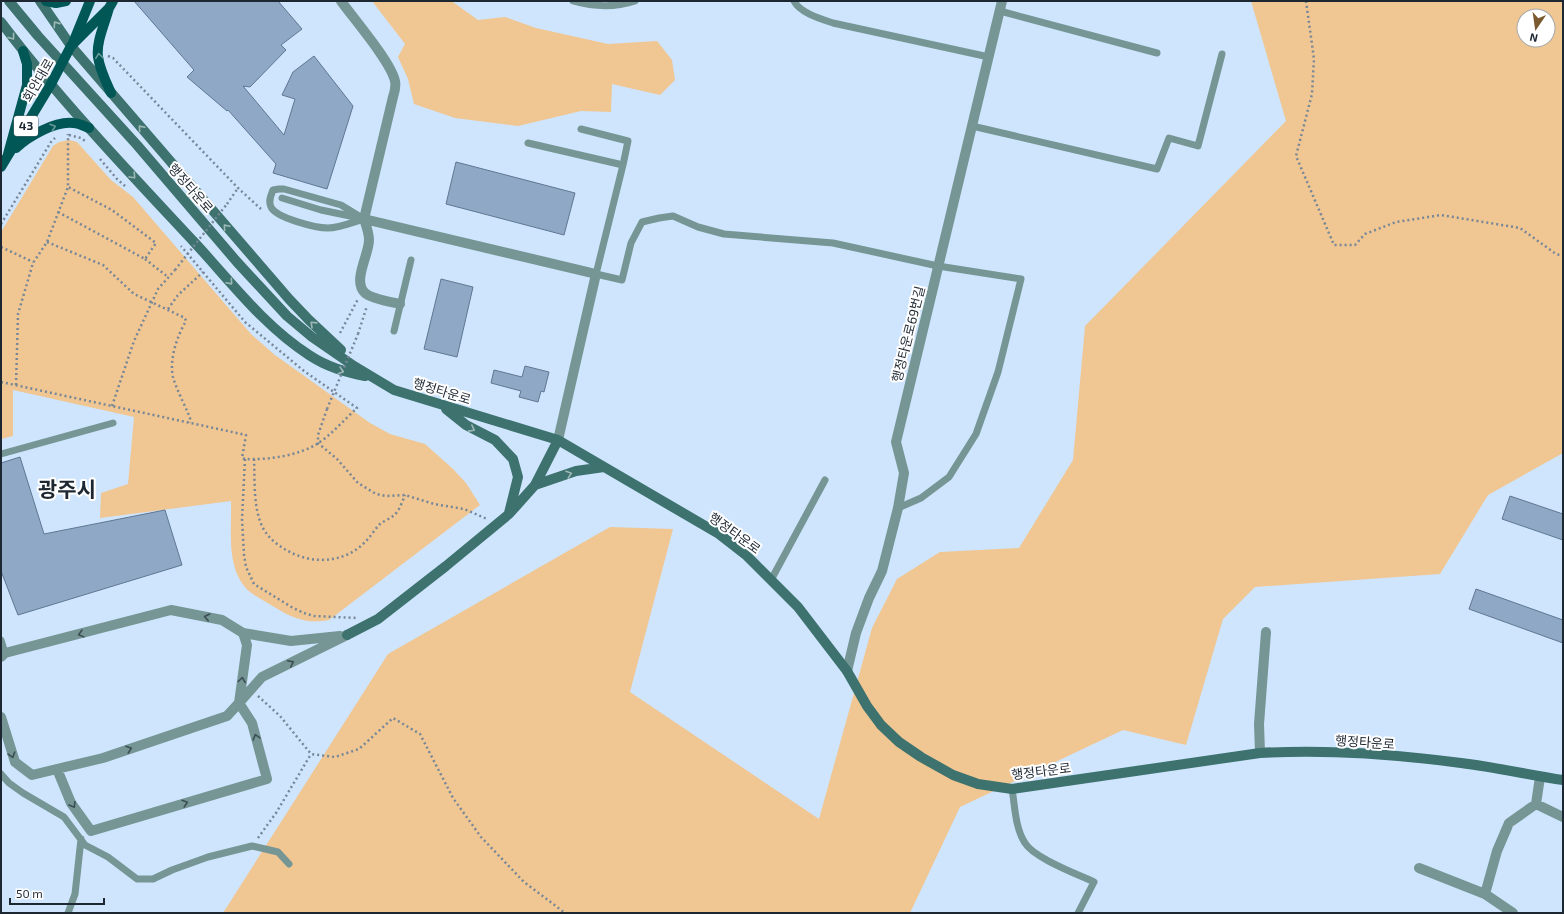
<svg xmlns="http://www.w3.org/2000/svg" width="1564" height="914" font-family="'Exo 2','Noto Sans KR',sans-serif">
  <rect width="100%" height="100%" fill="#cfe5fd"/>
  <path fill="#f0c692" fill-rule="evenodd" d="M372,1H448L453,2L478,20L505,17L536,28L608,44L657,41L672,60L675,80L660,95L612,84L611,112L581,111L518,126L455,118L414,104L408,79L398,57L405,44Z
    M1251,1H1563V453L1488,495L1440,574L1255,587L1223,619L1186,745L1123,730L960,807L910,913H223L388,654L610,527L673,529L630,692L819,819L872,628L897,579L940,552L1019,548L1073,460L1085,326L1286,121ZM1524,16H1548V40H1524Z
    M69,140L77,142L111,180L133,197L251,334L275,355L370,423L390,434L425,444L453,469L466,483L480,505L329,620C308,624 294,619 276,608C268,603 258,598 250,592C225,570 232,531 231,501L100,518L101,493L128,484L134,417L13,390V436L1,439V232L53,146L59,142Z"/>
  <path fill="#8fa8c5" stroke="#5f7792" d="M134,1H278L302,29L281,45L286,50L250,87L243,86L284,135L295,99L282,95L293,72L314,56L353,106L327,189L273,173L276,164L228,110L227,111L187,77L194,70Z
    M456,162L575,193L564,235L446,204Z
    M441,279L473,287L457,357L424,349Z
    M525,366L549,372L544,392L541,391L538,402L519,397L521,391L491,383L494,370L522,377Z
    M20,457L44,534L165,510L182,565L18,615L1,571V463Z
    M1510,496L1563,514V540L1502,519Z
    M1476,589L1563,620V643L1469,609Z"/>
  <g fill="none" stroke-linecap="round" stroke-linejoin="round">
    <path stroke="#778798" stroke-width="2.5" stroke-dasharray="2 3" stroke-linecap="butt" d="M1306,1L1314,59L1312,94L1296,156L1334,245H1355L1365,234L1396,222L1441,215L1520,228L1556,254L1563,256
      M108,56L113,58L238,188L261,209
      M69,135L81,138L85,141
      M100,159L117,179L125,186
      M227,204L238,188
      M58,212L145,259L156,243L112,210L68,187
      M1,224L51,142L55,138
      M47,242L103,265L134,294L185,318L186,321C177,336 169,360 173,377C177,391 185,405 190,418V423
      M1,247L33,262
      M145,259L168,277
      M168,309L178,295L203,272
      M340,333L358,299
      M358,334L367,306
      M1,382L246,435L242,458L245,459C268,460 297,456 317,444C330,436 345,419 357,408L304,371L245,322L181,246
      M16,385L18,314L33,263L47,242L68,187V134
      M112,406L134,341L158,289L175,270
      M327,409L318,435V443L337,459L358,483L376,494L386,496L405,495L434,504L464,509L487,519
      M245,459L242,519L244,555L246,567L254,584L293,608L304,613L314,616L357,618
      M254,459C255,481 253,506 262,526C267,537 277,545 288,551C313,565 346,563 366,541C371,536 375,529 380,524C384,521 389,519 393,516C399,512 402,502 405,495
      M258,696L280,716L311,754L335,757L359,749L393,718L420,734L453,798L481,837L524,882L565,913
      M258,838L276,813L311,754"/>
    <path stroke="#759694" stroke-width="7" d="M573,1C594,7 614,8 635,1
      M794,1C800,13 821,19 833,23L989,57
      M1000,11L1157,53
      M972,126L1157,169L1169,138L1198,146L1222,54
      M581,129L628,141L623,165
      M528,143L623,165L596,274L622,280L631,243L642,222L659,218L673,216L698,227L724,234L833,243L938,266L1021,279L998,372L976,434L949,477L921,498L898,508
      M279,189H284L341,205L364,219C353,222 340,228 328,228C316,228 276,218 271,207C268,201 271,195 273,190Z
      M282,198L321,210L360,218
      M394,331L411,260
      M1,454L113,423
      M771,580L825,480
      M1,640L5,653
      M1,774L9,783L23,793L64,817L85,845L108,857L137,879H153L172,870L208,857L252,846L278,852L289,864
      M1012,789C1015,806 1015,828 1025,843C1034,858 1077,874 1094,882L1078,913
      M68,913L75,894L81,839"/>
    <path stroke="#759694" stroke-width="10" d="M341,1C354,19 391,62 395,81C396,86 395,91 393,97L364,219L596,274L558,440
      M364,219C366,225 369,233 369,240C369,255 352,281 365,293C372,299 391,302 400,304
      M1,657L5,653L171,610L222,620L243,633L291,641L340,636
      M847,671L856,633L869,598L882,571L898,508L904,473L896,442L1002,1
      M1,717L15,762L32,775L103,758L227,716L239,703L247,645L243,633
      M1260,753L1259,724L1266,632
      M57,769L71,803L91,831L267,779L252,723L239,703L262,677L347,635
      M1540,777L1536,804L1563,817
      M1419,868L1485,894L1513,913
      M1485,894L1497,851L1509,823L1536,804"/>
    <path stroke="#3d726f" stroke-width="10" d="M9,1L38,36L137,145L237,262L287,316L312,337L354,366L394,390L558,440L719,534L746,555L798,607L847,671L867,706L881,725L899,742L921,757L953,775L978,784L1012,789L1260,753C1326,749 1394,754 1461,763C1495,767 1529,775 1563,780
      M40,1L71,46L289,299L309,320L341,350
      M1,22C60,100 128,171 195,243C231,282 264,326 309,355C327,367 345,372 365,376
      M446,409L466,425L495,440L513,459L518,477L509,513
      M535,485L576,471L604,467
      M347,635L378,619L446,566L509,514L535,485L558,440"/>
    <path stroke="#005755" stroke-width="10" d="M46,1L56,3L66,1
      M109,8C105,23 96,42 98,57C100,70 106,82 111,93
      M73,43L90,1
      M71,46L109,8L113,1
      M16,148C29,136 55,121 73,123C78,123 84,126 89,128
      M8,154L27,85V64L23,51
      M1,167L51,84"/>
    <path stroke="#778798" stroke-width="2.5" stroke-dasharray="2 3" stroke-linecap="butt" d="M175,270L227,204
      M327,409L358,334"/>
    <path stroke="#005755" stroke-width="10" d="M51,84L71,46"/>
  </g>
  <defs><path id="oneway-chevron" d="M-2-3.5L2.5 0L-2 3.5" fill="none" stroke-width="1.6" stroke-linecap="round" stroke-linejoin="round"/></defs>
  <g stroke="#9eb8b7">
    <use href="#oneway-chevron" transform="translate(56 24) rotate(-125)"/>
    <use href="#oneway-chevron" transform="translate(12 37) rotate(53)"/>
    <use href="#oneway-chevron" transform="translate(141 128) rotate(-131)"/>
    <use href="#oneway-chevron" transform="translate(133 176) rotate(47)"/>
    <use href="#oneway-chevron" transform="translate(226 227) rotate(-131)"/>
    <use href="#oneway-chevron" transform="translate(230 282) rotate(49)"/>
    <use href="#oneway-chevron" transform="translate(313 324) rotate(-136)"/>
    <use href="#oneway-chevron" transform="translate(341 371) rotate(16)"/>
    <use href="#oneway-chevron" transform="translate(472 429) rotate(28)"/>
    <use href="#oneway-chevron" transform="translate(569 474) rotate(-19)"/>
  </g>
  <g stroke="#669a99">
    <use href="#oneway-chevron" transform="translate(99 56) rotate(-97)"/>
    <use href="#oneway-chevron" transform="translate(53 127) rotate(-19)"/>
  </g>
  <g stroke="#3c4e54">
    <use href="#oneway-chevron" transform="translate(207 617) rotate(-168)"/>
    <use href="#oneway-chevron" transform="translate(81 634) rotate(165)"/>
    <use href="#oneway-chevron" transform="translate(291 663) rotate(-26)"/>
    <use href="#oneway-chevron" transform="translate(242 680) rotate(-82)"/>
    <use href="#oneway-chevron" transform="translate(256 737) rotate(-106)"/>
    <use href="#oneway-chevron" transform="translate(129 749) rotate(-19)"/>
    <use href="#oneway-chevron" transform="translate(12 755) rotate(73)"/>
    <use href="#oneway-chevron" transform="translate(185 803) rotate(-17)"/>
    <use href="#oneway-chevron" transform="translate(73 805) rotate(59)"/>
  </g>
  <g text-anchor="middle" stroke-width="4" stroke-linejoin="round" paint-order="stroke">
    <rect fill="#fff" stroke="#616870" stroke-width="1" x="14" y="116" width="24" height="20" rx="3"/>
    <g font-size="12" font-weight="bold" fill="#1d2732">
      <text x="26" y="130">43</text>
    </g>
    <g font-size="13" fill="#1d2732" stroke="#fff">
      <text transform="translate(38 80) rotate(-60)" y="5">회안대로</text>
      <text transform="translate(191 188) rotate(49)" y="5">행정타운로</text>
      <text transform="translate(908 334) rotate(-76)" y="5">행정타운로69번길</text>
      <text transform="translate(442 391) rotate(17)" y="5">행정타운로</text>
      <text transform="translate(735 533) rotate(36)" y="5">행정타운로</text>
      <text transform="translate(1365 742) rotate(4)" y="5">행정타운로</text>
      <text transform="translate(1041 771) rotate(-7)" y="5">행정타운로</text>
    </g>
    <g font-size="21" font-weight="bold" fill="#1d2732" stroke="#fff">
      <text x="67" y="497">광주시</text>
    </g>
  </g>
  <rect width="1564" height="914" fill="none" stroke="#1d2732" stroke-width="4"/>
  <g transform="translate(1536 28) rotate(193)"><circle r="19" fill="#ffffff" stroke="#a5a9ad"/>
  <path d="M0-3L7 15L0 10L-7 15Z" fill="#7b5a30"/>
  <text y="-6" font-size="11" font-weight="bold" text-anchor="middle" fill="#1d2732">N</text>
  </g>
  <path d="M10 898v6h94v-6" fill="none" stroke="#1d2732" stroke-width="2"/>
  <text x="16" y="898" font-size="12" fill="#1d2732" stroke="#ffffff" stroke-width="3" paint-order="stroke">50 m</text>
</svg>
